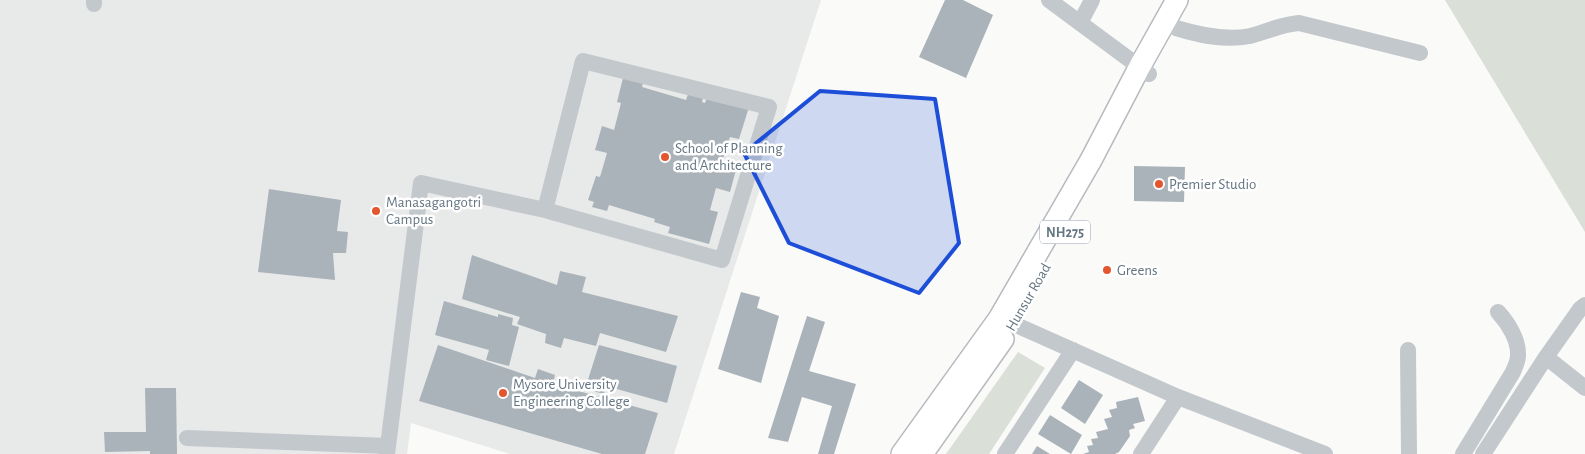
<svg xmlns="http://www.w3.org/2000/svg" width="1585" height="454" font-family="'Alegreya Sans',sans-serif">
  <rect width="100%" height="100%" fill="#fafaf8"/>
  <path fill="#e8e9e9" d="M0,0H821L674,454H510L411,423L407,454H0Z"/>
  <path fill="#dadfd7" d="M1445,0H1585V232Z
    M1018,352L1045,368L989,454H946Z"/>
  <path fill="#aab3b9" d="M945,0H963L993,15L966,78L919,57Z
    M623,78L644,80L642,87L686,100L688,94L703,98L702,102L705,103L708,95L749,107L739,139L730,137L722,162L737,166L730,192L716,188L710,210L718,212L709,244L668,233L670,227L654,222L655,219L609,205L607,211L592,207L594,202L588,200L596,176L600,177L607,153L595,150L602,126L614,130L621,103L617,102Z
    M1134,166L1185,167L1184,202L1134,201Z
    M269,189L341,200L337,231L348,232L346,253H333L335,280L258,272Z
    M472,255L557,285L560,271L586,277L582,292L678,316L666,352L600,333L596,346L564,338L561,348L545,343L546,334L517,324L520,317L462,299Z
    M741,292L760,297L757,308L779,316L761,383L718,369Z
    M444,301L498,317V314L513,318L512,325L519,327L509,366L486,360L489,350L435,335Z
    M807,316L825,322L809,371L856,384L834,454H818L832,406L802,397L788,442L768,438Z
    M438,345L535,378L538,369L555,375L553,384L658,413L645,454H602L419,401Z
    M599,345L677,366L667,403L606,386L604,394L585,389Z
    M1079,380L1103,395L1085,424L1061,408Z
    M145,388H176L177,454H150V451L105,452L104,432H146Z
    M1138,397L1145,421L1133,424L1135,428L1129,430L1130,436L1119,452L1115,454H1083L1089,452L1087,446L1093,445L1091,439L1098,438L1096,432L1108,429L1104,419L1112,417L1109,410L1117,408L1116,402Z
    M1050,415L1082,435L1071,454L1038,434Z
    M1037,446L1050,454H1032Z"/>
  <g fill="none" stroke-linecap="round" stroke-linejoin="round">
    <defs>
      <path id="major" d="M902,454L999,319L1091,160L1140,66L1177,0
        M922,454L1003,339"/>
    </defs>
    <use href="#major" stroke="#b5babe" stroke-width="24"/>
    <path stroke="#c3c8cc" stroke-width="16" d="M94,0V4
      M1049,0L1149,74
      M1080,23L1092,0
      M1176,28C1199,35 1225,41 1250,36C1266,32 1282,24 1299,23L1420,53
      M1014,324L1178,397L1325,454
      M1408,350L1409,454
      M1546,357L1585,388
      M187,438L388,446
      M387,454L421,183L545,210L722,260L769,107L583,61L545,210
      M1005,454L1073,350
      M1141,454L1178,397
      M1463,454L1513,372C1515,367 1518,361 1518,356C1519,340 1508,323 1498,312
      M1483,454L1546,357L1580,309L1585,305"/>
    <use href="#major" stroke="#fff" stroke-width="21"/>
  </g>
  <path fill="#1d4ed8" fill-opacity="0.2" stroke="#1d4ed8" stroke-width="4" stroke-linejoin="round" d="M820,91L935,99L959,243L919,293L789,243L744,153Z"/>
  <g fill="#e4572e" stroke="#fff" stroke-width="2">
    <circle cx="665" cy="157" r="5"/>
    <circle cx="1159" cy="184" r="5"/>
    <circle cx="376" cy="211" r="5"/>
    <circle cx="1107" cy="270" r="5"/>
    <circle cx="503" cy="393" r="5"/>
  </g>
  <g text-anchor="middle" stroke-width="5" stroke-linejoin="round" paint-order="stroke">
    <rect fill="#fff" stroke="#939fa8" stroke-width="1" x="1040" y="220.5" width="50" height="23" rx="4"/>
    <g font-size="14" font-weight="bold" fill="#657683">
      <text x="1065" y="237">NH275</text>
    </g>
    <g font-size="15" fill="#657683" stroke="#fff" text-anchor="start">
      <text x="675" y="153">School of Planning<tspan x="675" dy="17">and Architecture</tspan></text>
      <text x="1169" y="189">Premier Studio</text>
      <text x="386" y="207">Manasagangotri<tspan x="386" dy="17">Campus</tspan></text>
      <text x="1117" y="275">Greens</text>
      <text x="513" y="389">Mysore University<tspan x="513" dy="17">Engineering College</tspan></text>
    </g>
    <g font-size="15" fill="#657683" stroke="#fff">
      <text transform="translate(1028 297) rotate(-60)" y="5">Hunsur Road</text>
    </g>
  </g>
</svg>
